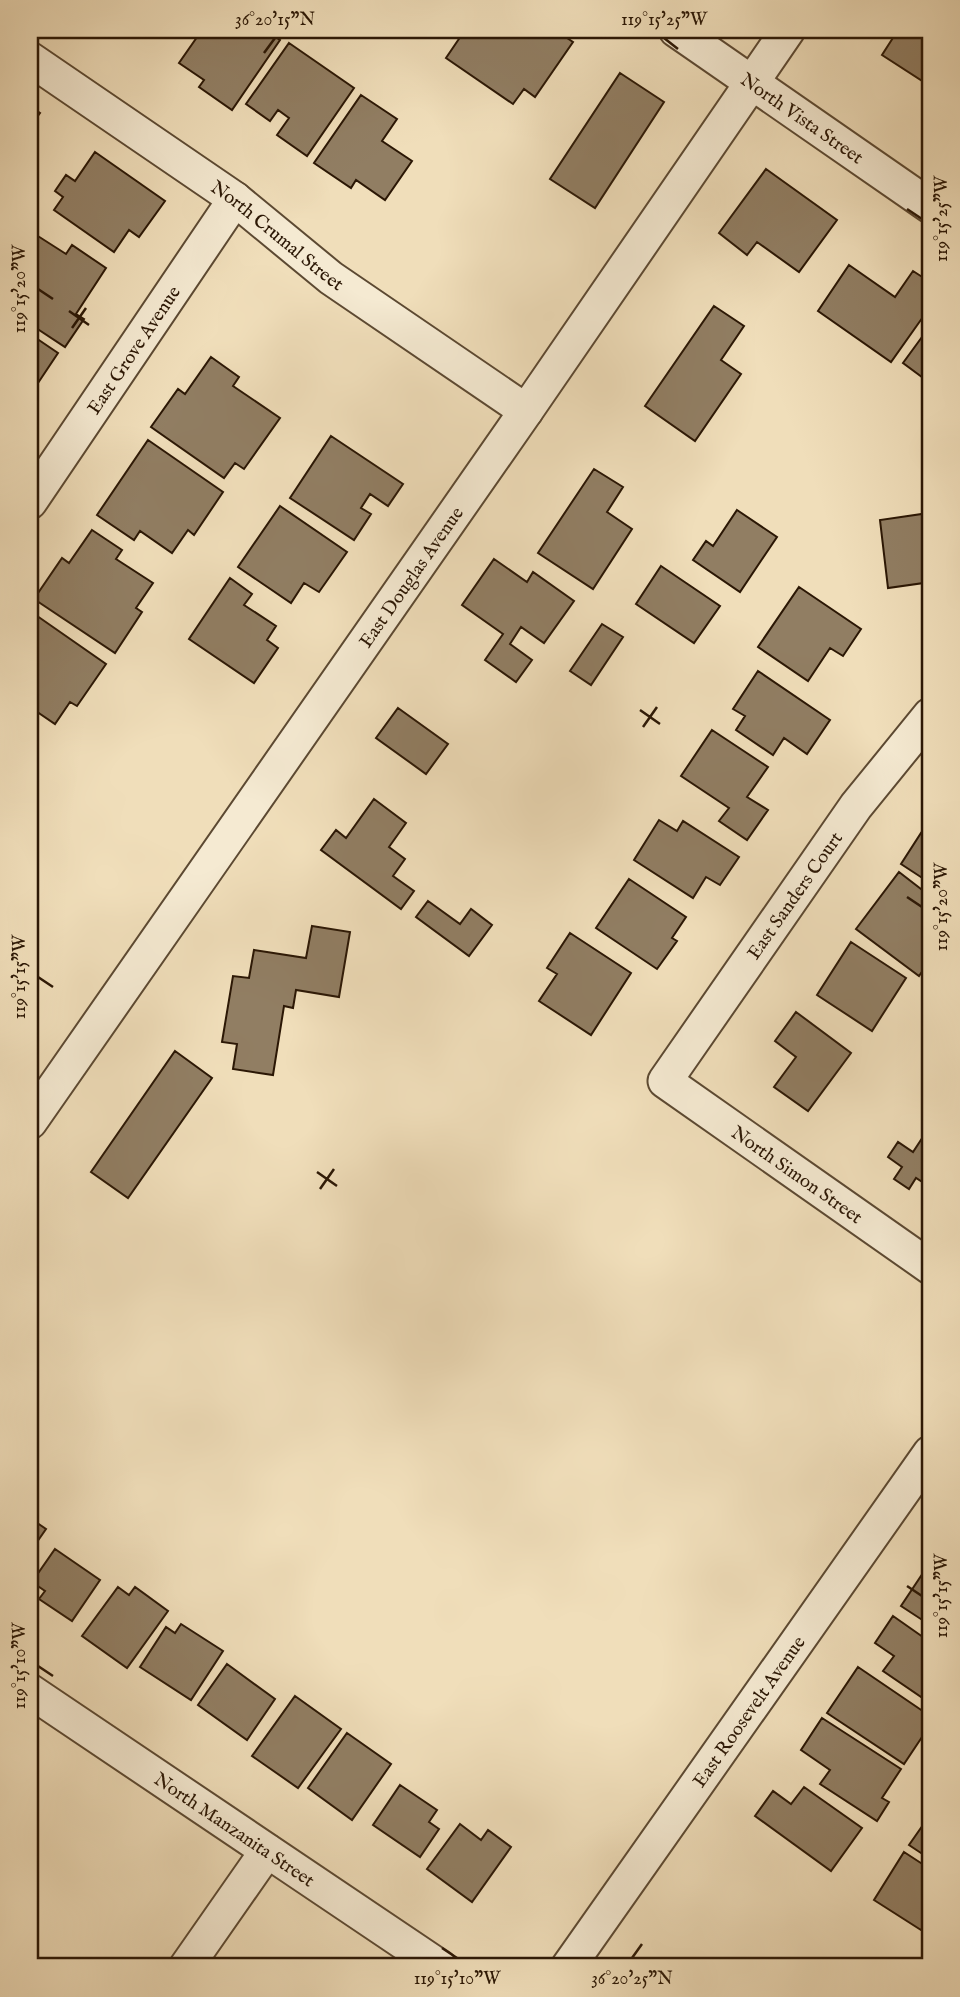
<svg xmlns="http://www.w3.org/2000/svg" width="960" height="1997" font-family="'IM FELL English',serif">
  <rect width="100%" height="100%" fill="#f0deba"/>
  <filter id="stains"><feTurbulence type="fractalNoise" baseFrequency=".00286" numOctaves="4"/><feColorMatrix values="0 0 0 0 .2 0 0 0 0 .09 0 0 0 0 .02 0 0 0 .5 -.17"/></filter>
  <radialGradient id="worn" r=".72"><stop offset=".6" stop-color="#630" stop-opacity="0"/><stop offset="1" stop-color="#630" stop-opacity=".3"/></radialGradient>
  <path fill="#917e63" stroke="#2b1705" stroke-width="2" d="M202,30H265L280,40L232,110L199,87L204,80L179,63Z
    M465,30H520L530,36L535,30H555L573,42L535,97L524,89L513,104L446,58Z
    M898,30H910L930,43V79L927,84L882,55Z
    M289,43L354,88L307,156L277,135L289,118L278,110L270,121L246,104Z
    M620,73L664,102L595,208L550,179Z
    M361,95L397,119L382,141L412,161L385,200L356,180L351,188L314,163Z
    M30,106L40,113L30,127Z
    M95,152L165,201L139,237L129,230L114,252L54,210L63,197L55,191L66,175L75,181Z
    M766,169L837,220L799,272L757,242L747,255L719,233Z
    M30,231L66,254L72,245L106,268L76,314L84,319L65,347L30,324Z
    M849,265L895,297L913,271L930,282V307L891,362L818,311Z
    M714,306L744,326L721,360L741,374L695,441L645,406Z
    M930,326V383L903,363Z
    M30,334L58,353L30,395Z
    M211,357L239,377L233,386L280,418L244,469L235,463L224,478L151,427L178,389L185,394Z
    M331,436L403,484L388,506L370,494L361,508L371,514L354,540L290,498Z
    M148,440L223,492L194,535L188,530L172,553L140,531L134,540L97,515Z
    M594,469L623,487L607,512L632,529L593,589L538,553Z
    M280,506L347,552L319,592L304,583L291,603L238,567Z
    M737,510L777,537L740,592L693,560L706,541L713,546Z
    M922,514L924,531L930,530V599H926L924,583L888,588L880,520Z
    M92,530L122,550L116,559L153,583L136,608L142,612L115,653L34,599L62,558L69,563Z
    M494,559L527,582L533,572L574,601L544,643L521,627L510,644L532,660L516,682L485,660L503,634L462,605Z
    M661,566L720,606L694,643L636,604Z
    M230,578L252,594L244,605L276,626L267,640L278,648L254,683L189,639Z
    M799,587L861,629L843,656L830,648L808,681L758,647Z
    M30,611L106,664L77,706L70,702L55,724L30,707Z
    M602,624L623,637L591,685L570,671Z
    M758,671L830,720L807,754L784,738L773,755L736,730L745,716L733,709Z
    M398,708L448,744L426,774L376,738Z
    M712,730L768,767L747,797L768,810L747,840L719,821L729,808L681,776Z
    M374,799L406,823L389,847L405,859L393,876L414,891L401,909L321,850L336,830L346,838Z
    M659,820L677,831L683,821L739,857L720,885L706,877L693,898L634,860Z
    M921,833L930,839V883L901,864Z
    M899,872L930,896V960L919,976L856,929Z
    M629,879L686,917L672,938L677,941L657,969L596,928Z
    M428,901L460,924L471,909L492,925L469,956L416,917Z
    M312,926L350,932L339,997L296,990L293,1008L284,1006L273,1075L233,1069L237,1044L222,1042L233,976L249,978L254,950L306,958Z
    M570,933L631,973L591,1035L539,1001L557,974L547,968Z
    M851,942L906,978L872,1031L817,995Z
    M796,1012L851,1053L808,1111L774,1087L796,1057L775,1041Z
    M175,1051L212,1078L128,1198L91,1172Z
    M930,1126V1187L916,1178L909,1189L894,1179L902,1167L888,1157L898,1142L913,1152Z
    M30,1518L46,1529L30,1552Z
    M55,1549L100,1580L72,1621L39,1599L45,1591L32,1582Z
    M923,1573L930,1578V1625L901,1606Z
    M118,1587L129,1595L135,1587L168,1611L127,1668L82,1636Z
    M893,1616L930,1642V1703L883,1671L894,1656L875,1643Z
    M181,1624L223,1651L191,1700L140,1667L166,1627L175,1633Z
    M227,1664L275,1699L247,1740L198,1705Z
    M858,1667L930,1716V1725L904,1764L827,1713Z
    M295,1696L341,1729L298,1788L252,1756Z
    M822,1718L901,1769L882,1798L889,1802L877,1821L820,1784L830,1770L801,1750Z
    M347,1733L391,1764L352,1820L308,1788Z
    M400,1785L437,1810L429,1822L439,1829L420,1857L373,1825Z
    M804,1787L862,1828L831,1871L755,1816L773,1791L791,1804Z
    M930,1815V1859L909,1845Z
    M460,1824L481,1840L488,1830L511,1847L472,1902L427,1869Z
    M904,1852L930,1869V1920L921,1930L874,1900Z"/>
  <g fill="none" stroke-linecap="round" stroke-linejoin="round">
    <defs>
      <g id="street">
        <path id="s1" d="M676,30L930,206"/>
        <path id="s2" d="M30,59L235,199L331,278L526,411"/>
        <path id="s3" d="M30,502L235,199"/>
        <path id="s4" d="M930,715L856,806L665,1081L930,1267"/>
        <path id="s5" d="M30,1122L526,411L788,30"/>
        <path id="s6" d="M30,1691L440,1967"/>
        <path d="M186,1967L267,1851"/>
        <path id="s7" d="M568,1967L930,1453"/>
      </g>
    </defs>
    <use href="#street" stroke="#5c4932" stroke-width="37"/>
    <use href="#street" stroke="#f5ead2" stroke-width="33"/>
  </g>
  <path fill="none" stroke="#2b1705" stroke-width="2.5" d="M664,38L678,49M264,53L275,38M907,209L922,219M38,289L53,299M69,311L89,325M72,328L86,308M640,710L660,724M643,727L657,707M907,897L922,907M38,977L53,987M317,1172L337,1186M320,1189L334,1169M907,1586L922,1596M38,1666L53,1676M442,1948L457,1958M632,1958L642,1944"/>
  <g text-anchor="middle" stroke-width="6" stroke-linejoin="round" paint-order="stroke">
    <g font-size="19" fill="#2b1705" stroke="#f5ead2">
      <text dy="7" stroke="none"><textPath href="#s1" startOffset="154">North Vista Street</textPath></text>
      <text dy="7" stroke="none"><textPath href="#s2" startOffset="304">North Crumal Street</textPath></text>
      <text dy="7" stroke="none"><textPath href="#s3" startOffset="184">East Grove Avenue</textPath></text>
      <text dy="7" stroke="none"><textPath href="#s5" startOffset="665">East Douglas Avenue</textPath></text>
      <text transform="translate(794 895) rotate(-55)" y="7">East Sanders Court</text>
      <text dy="7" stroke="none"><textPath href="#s4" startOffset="614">North Simon Street</textPath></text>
      <text dy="7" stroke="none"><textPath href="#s7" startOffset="313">East Roosevelt Avenue</textPath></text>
      <text dy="7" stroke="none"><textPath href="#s6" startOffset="247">North Manzanita Street</textPath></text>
    </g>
  </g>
  <rect width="960" height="1997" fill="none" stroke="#f0deba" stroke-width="77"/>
  <rect x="38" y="38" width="884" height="1920" fill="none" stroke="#2b1705" stroke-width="2.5"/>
  <g font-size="18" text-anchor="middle" fill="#2b1705">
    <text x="275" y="25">36°20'15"N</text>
    <text x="664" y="25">119°15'25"W</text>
    <text transform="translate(941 219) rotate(-90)" y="6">119°15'25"W</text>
    <text transform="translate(19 289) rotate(-90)" y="6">119°15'20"W</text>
    <text transform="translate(941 907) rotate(-90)" y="6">119°15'20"W</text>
    <text transform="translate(19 977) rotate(-90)" y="6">119°15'15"W</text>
    <text transform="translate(941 1596) rotate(-90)" y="6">119°15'15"W</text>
    <text transform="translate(19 1666) rotate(-90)" y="6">119°15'10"W</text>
    <text x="457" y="1984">119°15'10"W</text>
    <text x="632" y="1984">36°20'25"N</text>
  </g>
  <rect width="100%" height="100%" filter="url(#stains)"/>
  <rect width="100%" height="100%" fill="url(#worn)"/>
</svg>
